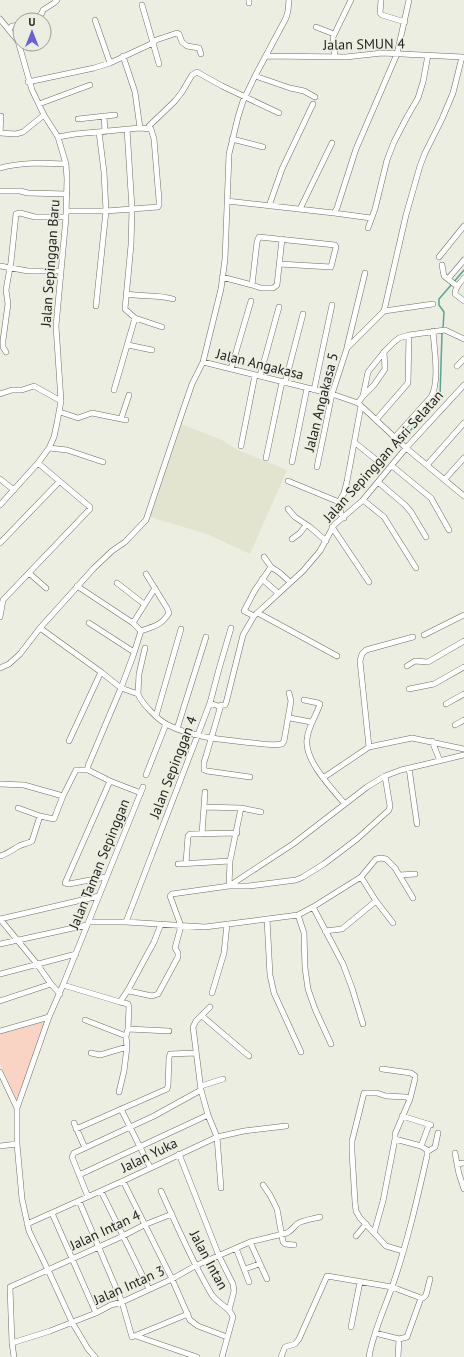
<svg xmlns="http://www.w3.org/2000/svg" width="464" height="1357" font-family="'PT Sans',sans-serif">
  <rect width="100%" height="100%" fill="#edeee2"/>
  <path fill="#e2e4d0" d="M181,424L222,440L238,450L287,470L250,554L207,534L150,517Z"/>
  <path fill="#f9d4c5" d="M45,1021L17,1100L0,1064V1034Z"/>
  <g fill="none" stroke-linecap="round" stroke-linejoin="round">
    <path stroke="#57a596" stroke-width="1.5" d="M443,329L444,312L439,305V299L464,270
      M402,440L440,397L442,333"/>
    <defs>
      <path id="minor" d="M381,0L380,13L382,15L405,22
        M249,3V0
        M0,19L18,41L32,90L44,115L58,137L66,164L67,179L66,217L56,326L61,401L57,423L54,437L49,448L38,463L0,505
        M36,20L42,13L43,10L54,3L57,0
        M95,20L110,63
        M316,27L334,34
        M9,29L12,26L20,25
        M123,56L135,92L140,128
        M266,56L346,57L382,53L462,57L453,93L442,119L425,153L420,166L406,215L384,311
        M335,57L333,37L351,0
        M159,64L153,43L156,40L177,33L179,34L182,42L187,46L199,48L201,54
        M255,76L290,88L304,91L315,97
        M28,82L94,68L110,63L153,43L142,5
        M39,104L90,85
        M104,116L105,132
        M78,119L115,115
        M127,129L132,209L131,245L125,309L135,318L162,327
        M148,129L149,126L175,101L182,92L192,75L197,72L222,86L279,113
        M0,133L16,134L23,132L44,115
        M0,133L1,116
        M58,137L75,134L140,128L151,129L154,139L159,200V205L158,207L106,211H66
        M232,139L263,147
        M0,168C22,162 44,163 66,164
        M0,191H20L28,193L67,194
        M227,201L334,213L337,208L356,149L397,54L409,0
        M269,206L282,169L313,104
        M300,209L332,143
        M334,213L371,218
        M368,228L375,209L387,160L394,142L407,117L418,98L423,82L428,55
        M439,257L464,226
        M442,265L444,276L457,286
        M0,266L28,271H61
        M222,277L252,285L257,242L259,237L335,245L336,247L331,267L279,264
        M464,278C460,283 455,287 455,294L464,301
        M448,279L464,260
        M252,285L261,288H273L277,285L282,239
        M127,294C142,297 158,294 173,299
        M96,306L106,211L104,172L99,132
        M128,345L152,350
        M347,347L365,273
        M6,352L3,347V340L8,304L6,290L11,262L16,214L20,213L35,217H66
        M203,362L332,394L358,403L406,448L464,496
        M457,366L464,359
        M231,369L251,301
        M260,376L279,307
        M285,383L303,314
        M114,390L135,318
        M314,390L332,305
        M0,394L12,390H22L34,386L61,401
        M363,396L374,385L385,369L384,352
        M358,403L363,396L368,372L384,352L393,343L399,338L409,335L445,330L464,339
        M60,412L78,418L92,413L126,420
        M121,419L129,395
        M376,420L408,383L409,335
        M395,437L431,397C440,382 434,348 433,331
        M354,442L379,462
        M241,446L255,375
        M49,448L67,450L103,462
        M266,458L282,382
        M292,462L307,388
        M427,465L464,423
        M392,466L431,498L449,530
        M317,467L332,394L347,348L384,311L433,304
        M0,479L14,490
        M445,479L464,458
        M288,481L339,502
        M378,482L405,505L411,512L426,537
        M363,500L384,517L416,568
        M288,509L295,517L310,527L326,541
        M344,518L341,514L339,502L344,493L347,481L361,406
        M332,527L369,582
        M292,539L300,533L306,525
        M0,543L59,482
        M264,557L271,567L280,573L290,582
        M29,573L46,588
        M146,574L167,608L169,613C161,626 154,626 141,631L133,656L121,688L138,694C142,704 158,720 168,725C194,738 225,740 254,743C263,744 273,746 282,744L284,741L291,701L289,693
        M262,579L278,593
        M117,583L144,604
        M77,586L133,623L141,631
        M258,613L337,656
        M254,616L244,611L255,590L271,567
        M0,617L3,600L90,509V507L38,463
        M89,623L134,652
        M133,623L155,588
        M40,628L101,672L121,688L88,766V770L110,781L141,793
        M424,635L464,615
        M407,666L415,661L428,662L464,641
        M0,668L9,664L20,654L40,628L94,568L112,551L125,542L146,520L181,416L192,384L203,362L221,289L225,259L229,154L238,117L243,101L255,76L286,18L288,11L289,0
        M409,689L434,684L464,667
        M138,694L139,674L145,648
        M304,700L318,703L320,704C316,716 308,727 307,739C304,760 332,789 345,804
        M210,703L218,706L225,705L226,703L243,635L254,616L303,571L320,551L334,525L362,501L406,448L464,385
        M446,704L464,694
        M221,705L206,756L204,762V770L207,771L250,777
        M156,716L181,629
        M288,716L290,718L311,722
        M455,725L464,720
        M177,729L206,637
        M69,741L101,672
        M432,741L440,761
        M369,747L412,738L464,749
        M409,768L417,824
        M146,775L166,724
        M323,778L369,747L360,661L362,654L366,650L413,637
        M0,784L24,785L63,796L76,770H88
        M204,807L241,808L261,812
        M18,808L40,816L54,819L63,796
        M241,808L230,861L229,886H249L296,880L303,877L324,864L357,839L389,810L390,806L385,776
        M202,834L205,792
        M0,856C7,854 12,850 19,846C23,844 27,844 32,841L40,816
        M186,863L188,836L190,834L237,833
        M178,864L230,861
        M400,875L415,874
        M106,877L69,884L65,883L110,781
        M361,877L376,901L393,923
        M313,907L343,964L352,988L363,1024
        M298,915L304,933L305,968L308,989L315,1009L331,1044
        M0,919L99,896
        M0,919L37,964L51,984L60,994
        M267,919L270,975L274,993L301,1052
        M89,922H126L205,927L298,915L313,907L361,877L376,859L381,858L386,859L395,868L413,898
        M126,922L210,703L219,669L231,628
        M161,924L154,942L128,990L129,991L152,996L158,994L178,957V953L175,948L181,926L170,896L172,894L229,886L293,844L367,787L385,776L401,770L464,755
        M325,931L342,929L376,901
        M0,944L87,925
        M0,974L76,954
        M63,985L120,1002L128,990
        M212,993L224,953L227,924
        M0,1001L51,984
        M210,1007L196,1021L193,1027L201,1090L208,1115L217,1137L221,1188
        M202,1016L249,1056
        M85,1020L126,1036
        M128,1029L169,1031
        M0,1031L49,1017
        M91,1053L100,1055L127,1047
        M382,1069L411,1073L415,1076V1079L410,1099
        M0,1072L17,1108V1144L22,1199L29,1231L48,1270L72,1322L88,1349L95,1357
        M201,1086L223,1079
        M119,1092L124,1071L127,1047L126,1036L128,1029L129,1007L128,1004L120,1002
        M364,1093H377L386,1096L406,1097L410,1099L395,1134V1139L383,1201L374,1233L360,1218L356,1211L355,1202L352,1152V1141Z
        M17,1108L49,1017L63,985L143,787
        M121,1109L150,1167
        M402,1116L431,1125
        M74,1123L85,1148L87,1147L154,1116L201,1090
        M76,1129L167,1089L168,1086L169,1058L170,1054L196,1053
        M395,1139L421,1146
        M0,1146L17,1144
        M85,1148L74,1153L72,1157L88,1197
        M427,1152L435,1147L438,1133
        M455,1153L457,1164
        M179,1154L219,1256L233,1284L234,1291L229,1310
        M464,1163L457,1164L459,1174L464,1189
        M79,1175L208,1115
        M123,1181L172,1279L190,1320L198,1326L227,1337
        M263,1185L270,1195L277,1209L283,1242L285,1244L294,1245
        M101,1191L149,1289
        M161,1191C177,1226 192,1262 212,1295C218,1304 230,1307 233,1317L222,1357
        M79,1201L122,1302L132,1337L188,1314
        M52,1213L96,1313
        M27,1224L123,1181L217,1137L244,1131L286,1126
        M374,1233L386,1246L403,1251
        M356,1236L366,1224
        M250,1242L267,1279
        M236,1248L249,1282
        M245,1269L259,1264
        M421,1298H423L426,1295L430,1279
        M351,1327L360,1282
        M375,1333L399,1339L398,1357
        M136,1336L197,1357
        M12,1343L50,1331L96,1313L111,1305L122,1302L172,1279L195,1266L250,1242L287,1233C292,1230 293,1228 297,1224C302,1220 313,1219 320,1217
        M14,1357L12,1343L10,1287L123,1236L144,1225L172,1214
        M281,1357L285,1347L295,1344L299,1339L327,1276L392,1287L421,1298L407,1337L399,1339
        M369,1357C373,1333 384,1310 392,1287C407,1244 417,1200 427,1156V1150L421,1146L429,1125"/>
    </defs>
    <use href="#minor" stroke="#6d6e64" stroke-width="6"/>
    <use href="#minor" stroke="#fff" stroke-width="5"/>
  </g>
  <g text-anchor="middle" stroke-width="3" stroke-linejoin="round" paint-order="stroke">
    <g font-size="14" fill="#1e1f1b" stroke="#edeee2">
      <text transform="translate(364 44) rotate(-1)" y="5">Jalan SMUN 4</text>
      <text transform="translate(50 263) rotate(-86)" y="5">Jalan Sepinggan Baru</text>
      <text transform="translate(260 364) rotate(14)" y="5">Jalan Angakasa</text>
      <text transform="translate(321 402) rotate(-76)" y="5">Jalan Angakasa 5</text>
      <text transform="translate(383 456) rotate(-48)" y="5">Jalan Sepinggan Asri Selatan</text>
      <text transform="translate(173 767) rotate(-69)" y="5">Jalan Sepinggan 4</text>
      <text transform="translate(99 864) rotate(-68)" y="5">Jalan Taman Sepinggan</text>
      <text transform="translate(149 1155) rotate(-26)" y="5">Jalan Yuka</text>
      <text transform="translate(105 1230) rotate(-25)" y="5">Jalan Intan 4</text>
      <text transform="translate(209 1260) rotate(62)" y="5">Jalan Intan</text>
      <text transform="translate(129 1285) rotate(-24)" y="5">Jalan Intan 3</text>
    </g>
  </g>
  <g transform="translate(32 32)"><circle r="19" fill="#edeee2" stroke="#9a9b92"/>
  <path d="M0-3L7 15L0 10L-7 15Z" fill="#6b5fd9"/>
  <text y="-6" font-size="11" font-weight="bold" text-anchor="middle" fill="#1e1f1b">U</text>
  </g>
</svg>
